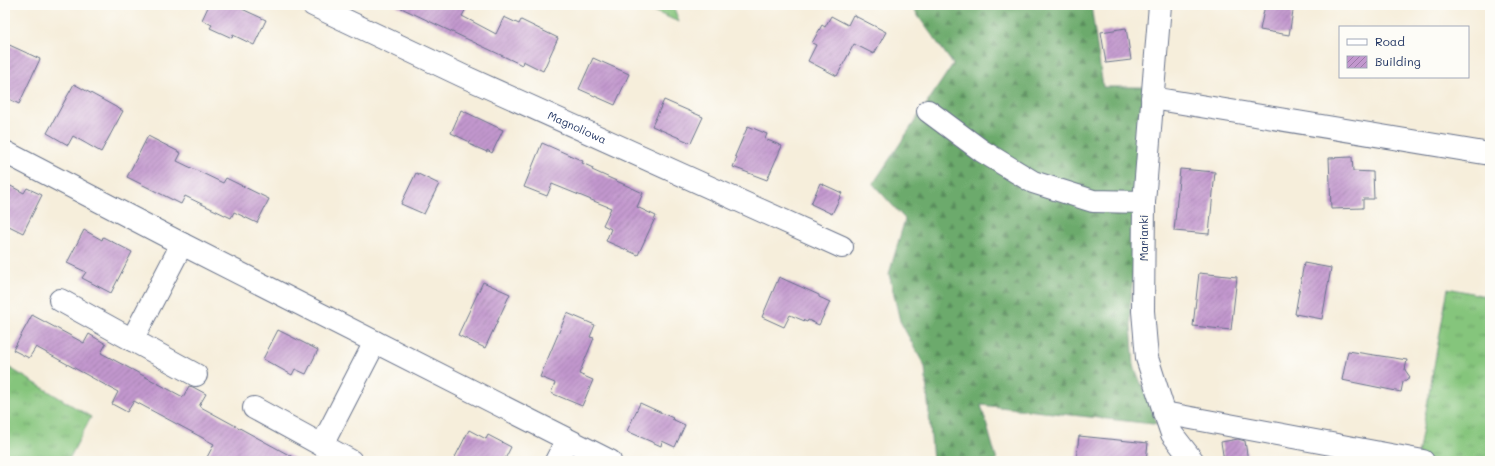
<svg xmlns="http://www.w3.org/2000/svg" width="1495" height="466" font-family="Mali,sans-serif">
  <defs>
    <pattern id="grass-tufts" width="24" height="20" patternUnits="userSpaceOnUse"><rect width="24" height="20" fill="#85c57c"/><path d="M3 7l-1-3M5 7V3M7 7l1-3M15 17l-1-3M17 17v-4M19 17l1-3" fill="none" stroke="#6ca069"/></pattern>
    <pattern id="forest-firs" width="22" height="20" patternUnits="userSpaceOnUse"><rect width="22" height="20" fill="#6caa6c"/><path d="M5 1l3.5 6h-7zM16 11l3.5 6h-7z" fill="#588b5c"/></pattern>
    <pattern id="building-hatch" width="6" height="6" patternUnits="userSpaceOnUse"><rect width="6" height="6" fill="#c297ce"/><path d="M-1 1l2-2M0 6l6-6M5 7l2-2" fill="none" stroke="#9d7caa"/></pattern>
  </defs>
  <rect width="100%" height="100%" fill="#fdfcf7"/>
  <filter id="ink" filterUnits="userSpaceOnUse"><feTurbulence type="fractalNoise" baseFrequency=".025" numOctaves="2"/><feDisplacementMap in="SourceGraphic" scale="8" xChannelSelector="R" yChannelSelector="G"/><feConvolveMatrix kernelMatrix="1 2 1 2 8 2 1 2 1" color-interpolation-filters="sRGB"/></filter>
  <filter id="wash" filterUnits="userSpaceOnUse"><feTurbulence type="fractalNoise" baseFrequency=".012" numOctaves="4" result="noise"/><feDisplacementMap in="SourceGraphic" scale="16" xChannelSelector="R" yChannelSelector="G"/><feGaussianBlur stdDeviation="0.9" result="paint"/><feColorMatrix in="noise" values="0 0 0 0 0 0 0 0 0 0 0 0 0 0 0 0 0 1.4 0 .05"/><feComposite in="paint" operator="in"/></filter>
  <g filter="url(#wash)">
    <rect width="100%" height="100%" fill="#f6eedb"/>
    <path fill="url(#grass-tufts)" stroke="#507a6d" d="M639,5H673L679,22Z
      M1448,288L1490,297V461H1417Z
      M5,365L91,417L68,461H5Z"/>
    <path fill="url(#forest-firs)" stroke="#446c65" d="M910,5H1091L1103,87H1150L1130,309L1134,366L1157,423L1153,424L981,405L997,461H933L925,367L900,321L889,274L905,219L873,184L953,64Z"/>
    <g id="blocks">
      <path fill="url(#building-hatch)" d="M209,5H244L242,9L266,20L254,45L233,35L232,38L210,28L212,25L202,20Z
        M395,5H468L462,16L496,34L504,17L519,24L521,20L558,38L543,71L523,61L522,65Z
        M1265,5H1294L1289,35L1260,30Z
        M853,15L886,32L874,54L854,44L837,76L808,61L816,45L812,43L822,25L825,27L831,16L848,25Z
        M1126,28L1131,60L1106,63L1101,32Z
        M5,43L40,59L19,104L5,97Z
        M593,58L629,74L615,105L579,89Z
        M74,84L123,111L101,152L73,136L68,145L47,133Z
        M664,100L703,117L691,143L652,126Z
        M461,110L503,130L492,153L487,150V152L469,144L470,142L451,133Z
        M748,126L767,134L765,139L782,146L767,180L733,167L737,157L735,156Z
        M148,136L181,153L177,161L223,183L226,178L269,199L257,223L234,212L231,218L185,196L181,204L127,177Z
        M542,143L583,161L582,163L593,168L592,170L643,193L637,207L656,216L638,255L606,241L611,229L603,225L611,208L552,184L547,196L524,187Z
        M1352,157L1353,171L1373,172L1374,199H1363V208L1331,209L1329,158Z
        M1180,169L1215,172L1209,234L1174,231Z
        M416,173L439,184L424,214L401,204Z
        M5,183L24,193L27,188L42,195L23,233L5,224Z
        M820,183L842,193L832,214L811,204Z
        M84,230L102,240L103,237L132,252L111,293L82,278L86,272L67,263Z
        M1304,263L1331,268L1322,319L1295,314Z
        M1199,273L1237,277L1231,330L1193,326Z
        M779,277L819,295V297L830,302L819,325L808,320L807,322L790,315L784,327L762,317Z
        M483,282L510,294L485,348L458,335Z
        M567,313L595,325L590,337L594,338L579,374L593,380L582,406L551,393L555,383L540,377Z
        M32,315L84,343L89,334L106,344L101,353L183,397L189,386L193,387L206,394L199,406L300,461H205L214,444L134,401L127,412L112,404L118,392L36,347L29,358L13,350Z
        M278,330L318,350L306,374L295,369L292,375L263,359Z
        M1348,351L1407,360L1405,370L1410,377L1403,382L1401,392L1342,380Z
        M640,403L673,418L672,419L685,425L675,447L662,441L661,446L627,431Z
        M469,430L486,439L488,435L511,447L504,461H453Z
        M1079,436L1148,443L1146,461H1076Z
        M1238,439L1245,441L1248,461H1224L1221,442Z"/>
    </g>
  </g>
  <g filter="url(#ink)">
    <use href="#blocks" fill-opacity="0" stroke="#68728a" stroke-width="1"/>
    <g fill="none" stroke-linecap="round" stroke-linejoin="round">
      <defs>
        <g id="minor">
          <path id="s1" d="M313,5L463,76L842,247"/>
          <path d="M1160,5L1144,202L1143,311L1147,358L1163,408L1172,434L1193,461"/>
          <path d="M1152,98L1490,154"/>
          <path d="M928,111L982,151L1033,182L1093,201L1144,202"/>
          <path d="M5,152L182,244L610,461"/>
          <path d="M60,300L196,375"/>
          <path d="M132,340L182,244"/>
          <path d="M254,408L351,461"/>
          <path d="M1164,413L1423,461"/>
          <path d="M322,445L375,342"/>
          <path d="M556,461L567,440"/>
        </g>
      </defs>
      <use href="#minor" stroke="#68728a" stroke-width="24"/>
      <use href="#minor" stroke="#fff" stroke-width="22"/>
    </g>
  </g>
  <g text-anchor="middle" stroke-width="3" stroke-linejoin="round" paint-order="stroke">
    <g font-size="11" fill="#1b2f5e" stroke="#fdfcf7">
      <text dy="4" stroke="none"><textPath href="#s1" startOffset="291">Magnoliowa</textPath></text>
      <text transform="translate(1144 238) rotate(-90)" y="4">Marianki</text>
    </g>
  </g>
  <rect width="1495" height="466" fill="none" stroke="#fdfcf7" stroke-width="20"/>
  <rect x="1339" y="26" width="130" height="52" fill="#fdfcf7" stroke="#a3aaba"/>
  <rect x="1347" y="39" width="20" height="6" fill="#ffffff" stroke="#a3aaba"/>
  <text x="1375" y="46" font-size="12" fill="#1b2f5e">Road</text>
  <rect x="1347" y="56" width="20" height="12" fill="url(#building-hatch)" stroke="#a3aaba"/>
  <text x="1375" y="66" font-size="12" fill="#1b2f5e">Building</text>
</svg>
